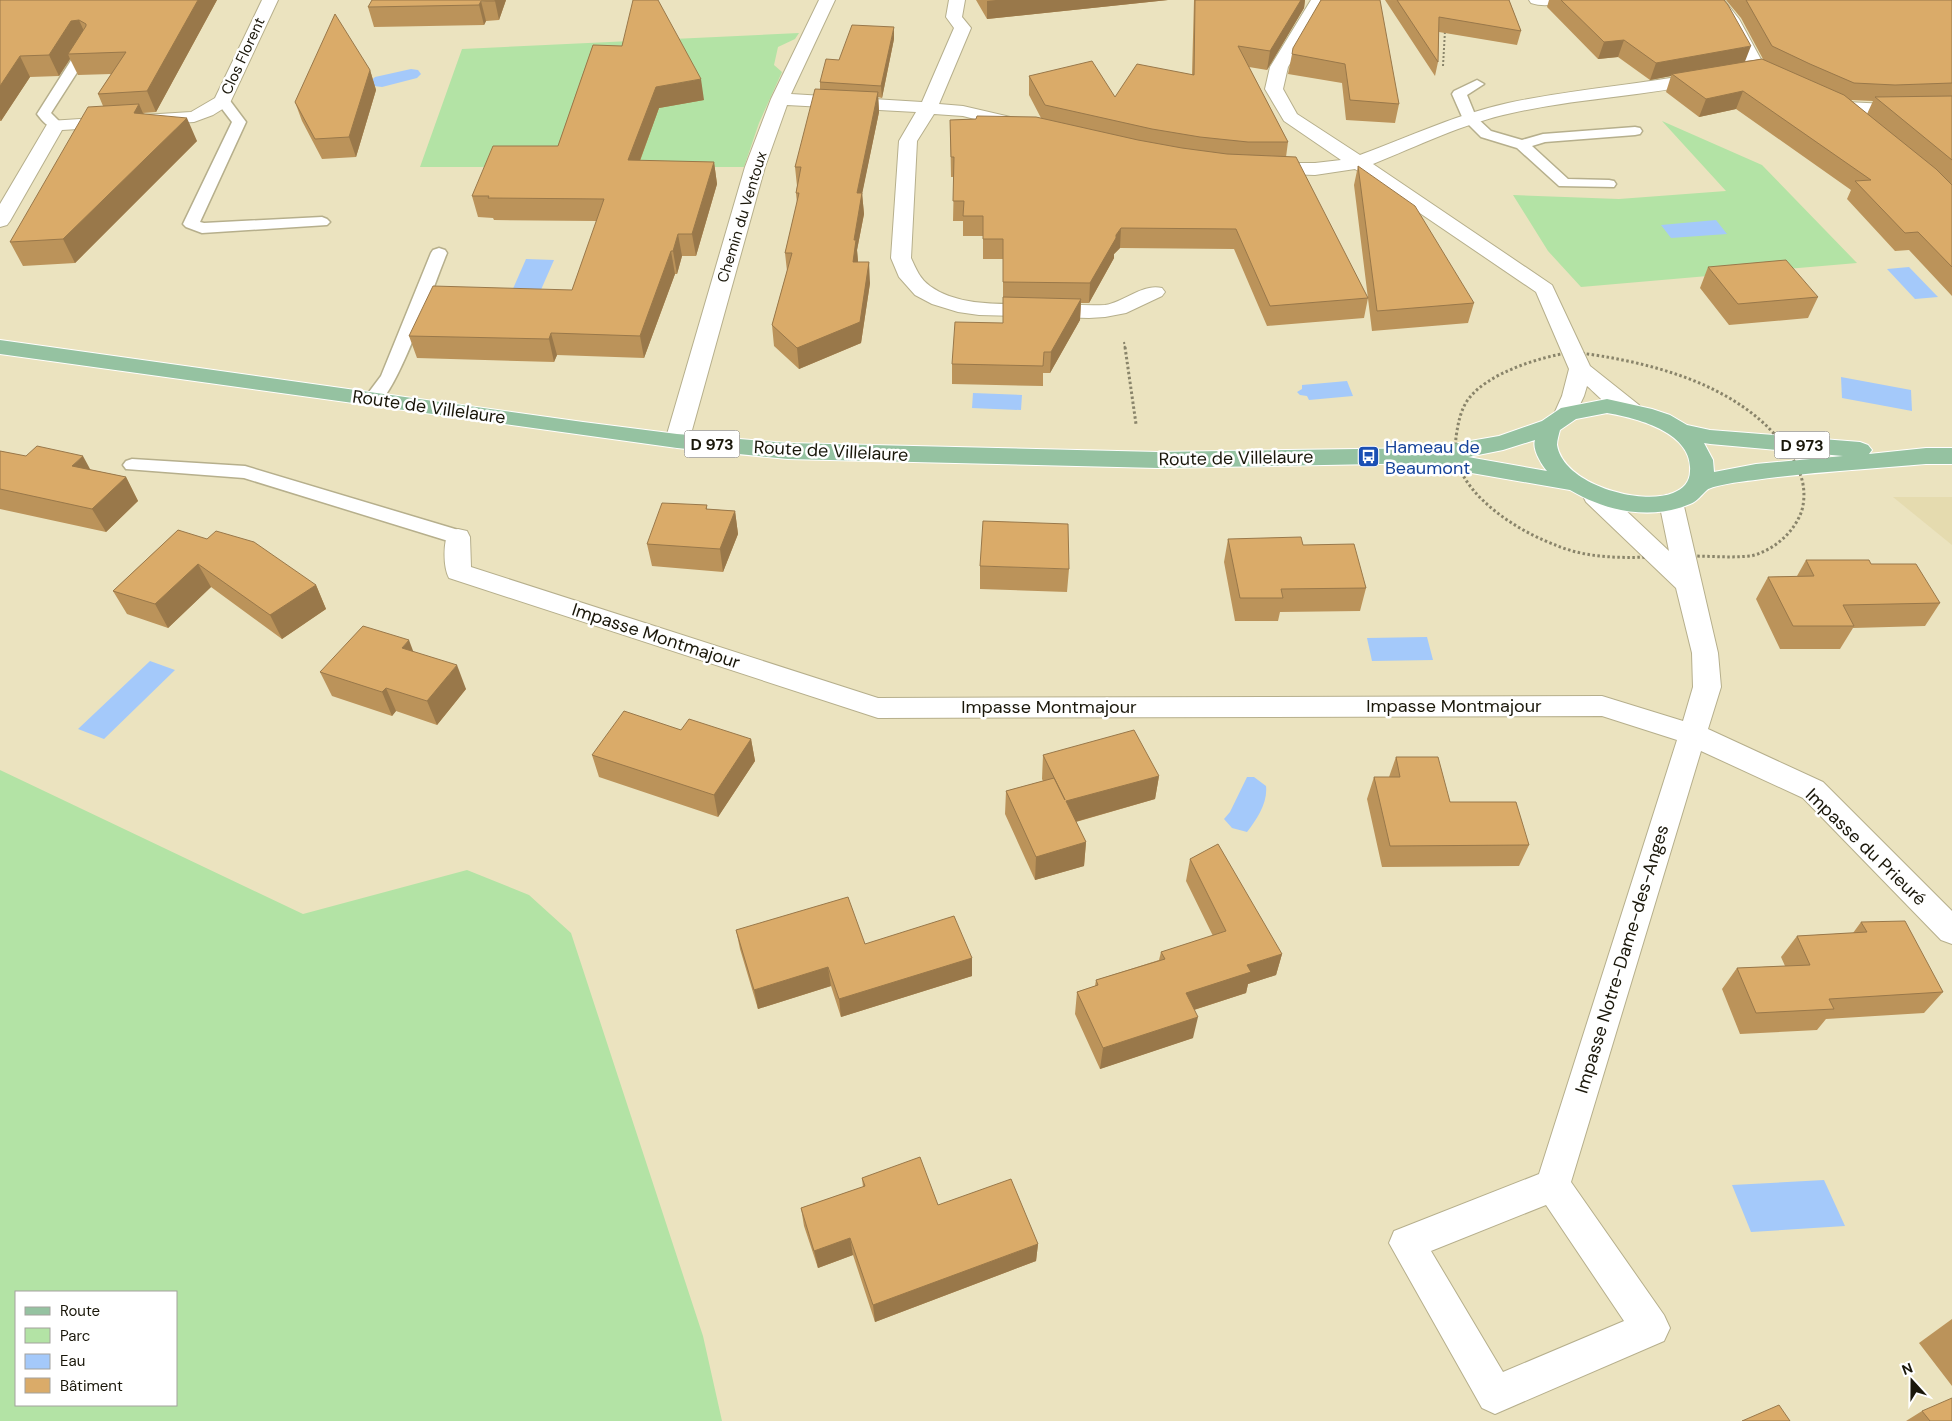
<svg xmlns="http://www.w3.org/2000/svg" width="1952" height="1421" font-family="'DM Sans',sans-serif">
  <rect width="100%" height="100%" fill="#ebe3bf"/>
  <path fill="#e5dbaf" d="M1893,497H1952V545Z"/>
  <path fill="#b3e3a5" fill-rule="evenodd" d="M799,33L795,39L778,47L774,65L782,72L759,123L744,167H420L462,49Z
    M1662,121L1762,165L1857,263L1581,287L1548,251L1513,195L1619,199L1726,191Z
    M0,770L303,914L467,870L529,895L571,933L703,1336L722,1421H0ZM16,1292H176V1405H16Z"/>
  <path fill="#a4c9fa" d="M411,69L418,70L421,74L417,78L382,87L374,86L371,81L375,77Z
    M1716,220L1727,234L1671,238L1661,225Z
    M526,259L554,260L540,292L512,291Z
    M1909,267L1938,297L1915,299L1887,269Z
    M1841,377L1911,390L1912,411L1842,398Z
    M1347,381L1353,396L1309,400L1307,396L1300,395L1297,392L1302,389V385Z
    M973,393L1022,395L1021,410L972,408Z
    M1427,637L1433,660L1372,661L1367,638Z
    M150,661L175,670L104,739L78,729Z
    M1247,777H1254L1266,786C1268,802 1257,819 1247,832L1232,828L1224,819L1230,812Z
    M1824,1180L1845,1226L1751,1232L1732,1185Z"/>
  <g fill="none" stroke-linecap="round" stroke-linejoin="round">
    <defs>
      <path id="service" d="M87,42L94,46L51,113L63,125L61,128C51,131 43,122 37,114L82,43Z
        M1477,80L1484,84L1467,95L1476,117L1491,131L1522,140L1543,134L1635,127L1640,128L1642,131L1640,134L1635,135L1545,142L1532,146L1568,179L1609,180L1614,181L1616,184L1614,187L1559,186L1517,148L1481,137L1463,119L1452,94L1454,91Z
        M223,97L228,98L246,122L200,222L204,223L322,217L327,219L330,222L327,225L202,233L186,227L183,224L232,122L216,101Z
        M439,248L445,250L447,253C436,279 397,394 377,404C373,406 370,405 366,404L363,400L381,376L431,253L433,250Z
        M132,459L245,466L465,532L468,537L465,542L458,544L244,478L126,469L123,465L126,461Z"/>
      <path id="minor" d="M262,0H278L229,105L213,115L194,122L62,130L10,221L7,225L0,227V204L49,121L191,112L215,98Z
        M819,0H835L791,94L922,102L954,28L946,17L949,0H965L962,17L971,28L939,104L963,106L1028,121L1030,125L1028,129L1021,131L963,116L934,114L917,141L911,258C916,269 920,279 930,286C962,309 1010,303 1047,304C1066,304 1086,306 1105,305C1124,302 1143,283 1162,288L1165,292L1162,296L1126,313L1105,317L1089,318L979,315L958,312L932,304L915,295L899,277L891,258L899,141L916,112L787,105L765,167L689,441L685,446L677,448L669,446L665,441L745,167L771,99Z
        M1311,0H1327L1288,67L1283,89L1297,114L1360,155C1409,137 1457,114 1508,103C1573,89 1639,85 1704,72L1710,73L1713,77L1710,81C1645,97 1577,98 1512,113C1464,123 1418,146 1373,164L1552,285L1590,366L1639,405L1642,410L1639,415C1619,420 1601,398 1587,386L1584,396L1573,419L1565,421L1557,419L1554,414L1562,396L1569,369L1536,292L1355,169L1315,175L1258,173L1255,169L1258,165L1265,163H1315L1341,160L1284,121L1265,89L1270,67Z
        M1529,0H1561L1559,3C1550,6 1540,6 1531,3Z
        M1707,0H1724L1739,19L1764,65L1787,76L1790,80L1787,84L1781,85L1775,84L1751,72L1723,21Z
        M1825,94L1846,102L1887,104L1952,102V112C1925,113 1832,122 1816,99L1819,95Z
        M1595,488L1604,490L1669,551L1659,502L1662,496L1671,494L1680,496L1683,502L1718,653L1721,687L1708,729L1823,782L1952,911V944L1941,940L1803,798L1701,751L1571,1182L1664,1315L1670,1328L1664,1341L1495,1414L1482,1408L1389,1243L1394,1231L1539,1174L1677,740L1602,716L878,718L449,578C443,567 443,542 449,531L458,529L467,531L470,537L471,567L878,698L1602,696L1683,721L1693,687L1692,653L1676,588L1586,502L1583,496L1586,490ZM1546,1205L1624,1321L1503,1372L1431,1251Z"/>
      <path id="primary" d="M0,340L583,422L677,434L788,443L1158,452L1430,448L1499,436L1542,421L1561,408L1607,399L1652,409L1670,415L1687,425L1710,430L1860,442L1868,445L1872,450L1869,454L1926,448H1952V464H1926C1869,469 1812,472 1755,480C1746,481 1713,485 1707,490C1701,495 1698,501 1690,504C1651,521 1605,511 1570,490L1443,468L1435,465L1433,463L1158,468L788,459L677,448L0,354ZM1607,413C1636,418 1693,432 1690,471C1690,482 1683,489 1673,493C1640,506 1563,484 1557,445C1557,440 1559,434 1560,430L1576,419ZM1535,440C1532,449 1541,464 1547,471L1468,457L1503,450ZM1704,443L1710,444L1843,456L1756,464L1714,472L1713,460Z"/>
    </defs>
    <use href="#service" stroke="#b6af8c" stroke-width="3"/>
    <use href="#minor" stroke="#b6af8c" stroke-width="2"/>
    <use href="#primary" stroke="#fff" stroke-width="2"/>
    <path stroke="#89846a" stroke-width="2" stroke-dasharray="2 2" stroke-linecap="butt" d="M1443,66L1445,31
      M1124,342L1125,348"/>
    <path stroke="#89846a" stroke-width="3" stroke-dasharray="2.5 2.5" stroke-linecap="butt" d="M1125,347L1136,424
      M1572,352C1649,361 1747,385 1791,456C1802,473 1807,490 1802,510C1795,532 1773,551 1751,556C1730,558 1710,556 1690,556C1647,556 1599,563 1558,546C1525,534 1483,509 1464,477C1457,466 1455,450 1456,437C1458,424 1460,412 1467,401C1486,373 1540,357 1572,352Z"/>
    <use href="#service" fill="#fff" fill-rule="evenodd"/>
    <use href="#minor" fill="#fff" fill-rule="evenodd"/>
    <use href="#primary" fill="#95c2a1" fill-rule="evenodd"/>
  </g>
  <path fill="#bb935a" fill-rule="evenodd" d="M0,0H217L156,112L143,113L197,141L75,263L23,266L10,242L103,106L98,94L111,74L78,75L70,59L59,76L30,77L1,121H0Z
    M506,0L499,20L486,21L484,25L374,27L368,7Z
    M976,0H1168L987,19Z
    M1194,0H1305L1304,8L1267,70L1249,67L1288,142L1286,157L1368,298L1364,318L1267,326L1234,249L1120,248L1114,254V258L1089,303H1081L1080,320L1050,373H1043V386L952,384V364L1003,323V259H983V236H963V221H953L954,177H951L950,120L1041,118L1029,95V76L1115,97L1192,74Z
    M1321,0L1399,104L1395,123L1346,120L1342,83L1288,74L1292,54Z
    M1385,0H1509L1521,31L1517,45L1439,32L1438,62L1435,76Z
    M1549,0H1724L1745,61L1763,59L1741,18L1726,0H1952V296L1909,250L1895,251L1847,199L1851,190L1736,109L1699,117L1666,92L1671,76L1650,80L1618,57L1598,59L1547,7ZM1851,100L1873,101L1867,114Z
    M894,39L882,98L878,97L879,112L862,193L864,214L857,250L858,262L870,283L861,343L799,369L774,346L772,325L787,271L785,253L797,203L796,193L797,186L795,167L820,89V82L839,60Z
    M593,45L704,100L659,108L640,161L714,162L717,184L696,256H682L677,274H675L644,358L557,355L554,362L417,358L409,336L572,290L597,221L494,220L493,218L478,217L472,196L558,146Z
    M370,70L376,90L356,157L322,159L302,121L295,102Z
    M1358,166L1474,303L1468,323L1372,331L1354,185Z
    M1708,267L1818,297L1808,318L1729,325L1700,288Z
    M0,451L126,477L138,501L106,532L0,509Z
    M707,505V509L735,511L738,534L723,572L652,566L647,544Z
    M178,530L316,585L326,609L282,639L211,587L168,628L127,614L113,591Z
    M1228,539L1303,545L1366,588L1360,611L1280,612L1278,621H1235L1224,562Z
    M1806,560L1871,564L1940,603L1925,626L1853,628L1840,649H1780L1756,599L1768,577L1797,576Z
    M980,566L1069,569L1067,592L980,589Z
    M413,651L466,689L437,725L396,711L392,716L332,696L320,672Z
    M681,730L751,739L755,761L718,817L599,777L592,755Z
    M1043,755L1159,776L1155,799L1076,822L1086,842L1084,866L1035,880L1005,814L1006,791L1043,781L1042,779Z
    M1396,757L1450,802L1529,845L1519,866L1382,867L1367,799L1374,777H1389Z
    M1190,859L1282,954L1276,975L1248,984L1246,993L1194,1010L1193,1038L1100,1069L1075,1014L1077,992L1095,986L1096,980L1159,960L1161,952L1213,936L1186,881Z
    M1861,922L1943,992L1924,1013L1826,1019L1817,1030L1740,1034L1722,989L1737,968L1785,966L1781,957L1797,936L1853,933Z
    M736,930L865,944L972,958V976L841,1017L831,986L758,1009L740,949Z
    M862,1178L938,1205L1038,1244L1036,1261L875,1322L853,1255L818,1268L804,1226L801,1208L863,1187Z
    M1952,1319V1386L1919,1343Z
    M1922,1411L1952,1421H1906Z"/>
  <path fill="#99784a" d="M198,0H217L156,112L147,91Z
    M495,0H506L499,20L495,1Z
    M996,0H1168L987,19V1Z
    M1301,0H1305L1304,8L1267,70L1270,51Z
    M481,1L486,21L484,25L479,5Z
    M79,20L88,40L68,54L70,59L59,76L49,55L71,21Z
    M894,27V39L882,98L881,86Z
    M1624,40L1618,57L1598,59L1604,42Z
    M1751,46L1744,64L1672,74L1671,76L1650,80L1656,63Z
    M20,56L30,77L1,121L0,118V86Z
    M370,70L376,90L356,157L349,137Z
    M701,79L704,100L659,108L632,182L628,160L656,87Z
    M1743,91L1736,109L1699,117L1706,99Z
    M878,92L879,112L858,214L857,193Z
    M139,104L149,127L134,113Z
    M187,118L197,141L75,263L63,239Z
    M714,162L717,184L696,256L692,234Z
    M862,193L864,214L857,250L858,261L854,282L853,262L854,240Z
    M1121,228L1120,248L1114,254V258L1089,303L1090,283L1116,235Z
    M678,234L682,256L677,274L673,251Z
    M671,251L675,274L644,358L640,336Z
    M869,262L870,283L861,343L799,369L797,348Z
    M1081,299L1080,320L1050,373L1051,352Z
    M551,333L557,355L554,362L549,339Z
    M83,456L96,480L72,466Z
    M126,477L138,501L106,532L92,509Z
    M735,511L738,534L723,572L720,549Z
    M198,564L211,587L168,628L155,604Z
    M316,585L326,609L282,639L270,615Z
    M409,640L418,664L402,648Z
    M457,665L466,689L437,725L427,701Z
    M386,688L396,711L392,716L382,692Z
    M751,739L755,761L718,817L714,795Z
    M1159,776L1155,799L1064,825L1066,801Z
    M1086,842L1084,866L1035,880L1036,857Z
    M1282,954L1276,975L1248,984L1246,993L1181,1014L1186,993L1247,965Z
    M972,958V976L841,1017L839,999Z
    M828,967L831,986L758,1009L754,990Z
    M1198,1017L1193,1038L1100,1069L1103,1048Z
    M850,1238L853,1255L818,1268L814,1251Z
    M1038,1244L1036,1261L875,1322L873,1305Z"/>
  <path fill="#daab69" stroke="#99784a" d="M0,0H198L147,91L98,94L126,52L68,54L86,26V24L79,20L71,21L49,55L20,56L0,86Z
    M372,0H495V1H481L479,5L368,7Z
    M633,0H658L701,79L656,87L628,160L714,162L692,234H678L673,251H671L640,336L551,333L549,339L409,336L433,286L572,290L604,199L488,198L489,196H472L493,146H558L593,45L622,46Z
    M1195,0H1301L1270,51L1238,46L1288,142H1248L1200,137L1152,129L1045,105L1029,76L1092,61L1115,97L1137,64L1194,75Z
    M1321,0H1380L1399,104L1350,100L1345,64L1292,54L1293,48Z
    M1397,0H1509L1521,31L1439,17L1438,62Z
    M1561,0H1724L1728,5L1751,46L1656,63L1624,40L1604,42Z
    M1746,0H1952V83L1895,85L1854,83L1810,64L1772,46Z
    M335,14L370,70L349,137L315,139L295,102Z
    M852,25L894,27L881,86L820,82L826,59L839,60Z
    M1762,59L1844,95L1936,169L1952,185V267L1918,232L1905,233L1855,181L1871,180L1743,91L1706,99L1672,74Z
    M815,89L878,92L857,193H862L854,240H856L853,262H869L860,322L797,348L772,325L792,253H785L799,193H796L801,167H795Z
    M1952,96V160L1875,97Z
    M139,104L134,113L187,118L63,239L10,242L88,107Z
    M977,116L1036,117L1138,140L1182,148L1227,154L1296,157L1368,298L1270,306L1236,229L1121,228L1116,235V238L1090,283L1003,282V239H983V216H963L964,201H953L954,157H951L950,120L976,119Z
    M1358,166L1415,206L1474,303L1377,311Z
    M1786,260L1818,297L1738,304L1708,267Z
    M1003,297L1081,299L1051,352H1044L1043,366L952,364L955,322L1003,323Z
    M37,446L83,456L72,466L126,477L92,509L0,489V451L26,456Z
    M662,503L707,505L706,509L735,511L720,549L647,544Z
    M983,521L1068,524L1069,569L980,566Z
    M178,530L207,539L216,531L254,542L316,585L270,615L198,564L155,604L113,591Z
    M1301,537L1303,545L1354,544L1366,588L1281,589L1283,598H1240L1228,539Z
    M1806,560H1869L1871,564H1916L1940,603L1843,605L1854,626H1793L1768,577L1814,576Z
    M363,626L409,640L402,648L457,665L427,701L386,688L382,692L320,672Z
    M624,711L681,730L689,719L751,739L714,795L592,755Z
    M1134,730L1159,776L1066,801L1086,842L1036,857L1006,791L1054,778L1065,800L1043,755Z
    M1396,757H1438L1450,802H1516L1529,845L1390,846L1374,777H1400Z
    M1218,844L1282,954L1247,965L1251,972L1186,993L1198,1017L1103,1048L1077,992L1098,985L1096,980L1165,959L1161,952L1226,931L1190,859Z
    M848,897L865,944L954,916L972,958L839,999L828,967L754,990L736,930Z
    M1905,921L1943,992L1829,999L1834,1009L1756,1013L1737,968L1810,965L1797,936L1867,932L1861,922Z
    M920,1157L938,1205L1011,1179L1038,1244L873,1305L850,1238L814,1251L801,1208L865,1186L862,1178Z
    M1952,1398V1421H1930L1922,1411Z
    M1779,1405L1790,1421H1742Z"/>
  <defs>
    <symbol id="bus-square" viewBox="-11 -11 22 22"><rect x="-9" y="-9" width="18" height="18" rx="4" fill="#1a4fb4" stroke="#fff"/><path d="M-5-6H5V4H4V6H2V4H-2V6H-4V4H-5ZM-3.5-4V0h7V-4ZM-3.5 1.2v1.5H-2V1.2ZM2 1.2v1.5H3.5V1.2Z" fill="#fff"/></symbol>
  </defs>
  <g fill-rule="evenodd">
    <use href="#bus-square" x="1356" y="444" width="25" height="25"/>
  </g>
  <g text-anchor="middle" stroke-width="5" stroke-linejoin="round" paint-order="stroke">
    <g font-size="15" fill="#1a170a" stroke="#fff">
      <text transform="translate(243 56) rotate(-65)" y="5">Clos Florent</text>
      <text transform="translate(742 217) rotate(-73)" y="5">Chemin du Ventoux</text>
    </g>
    <g fill="#fff" stroke="#5f5d54" stroke-width="1">
      <rect x="684.5" y="430.5" width="55" height="27" rx="4"/>
      <rect x="1774.5" y="431.5" width="55" height="27" rx="4"/>
    </g>
    <g font-size="16" font-weight="bold" fill="#1a170a">
      <text x="712" y="450">D 973</text>
      <text x="1802" y="451">D 973</text>
    </g>
    <g font-size="18" fill="#1a170a" stroke="#fff">
      <text transform="translate(429 407) rotate(8)" y="6">Route de Villelaure</text>
      <text transform="translate(831 451) rotate(3)" y="6">Route de Villelaure</text>
      <text transform="translate(1236 458) rotate(-1)" y="6">Route de Villelaure</text>
      <text transform="translate(656 636) rotate(18)" y="6">Impasse Montmajour</text>
      <text x="1454" y="712">Impasse Montmajour</text>
      <text x="1049" y="713">Impasse Montmajour</text>
      <text transform="translate(1866 847) rotate(44)" y="6">Impasse du Prieuré</text>
      <text transform="translate(1622 959) rotate(-73)" y="6">Impasse Notre-Dame-des-Anges</text>
    </g>
    <g font-size="18" fill="#164399" stroke="#fff" text-anchor="start">
      <text x="1385" y="453">Hameau de<tspan x="1385" dy="21">Beaumont</tspan></text>
    </g>
  </g>
  <rect x="15" y="1291" width="162" height="115" fill="#ffffff" stroke="#a3a29d"/>
  <rect x="25" y="1307" width="25" height="8" fill="#95c2a1" stroke="#a3a29d"/>
  <text x="60" y="1316" font-size="15" fill="#1a170a">Route</text>
  <rect x="25" y="1328" width="25" height="15" fill="#b3e3a5" stroke="#a3a29d"/>
  <text x="60" y="1341" font-size="15" fill="#1a170a">Parc</text>
  <rect x="25" y="1354" width="25" height="15" fill="#a4c9fa" stroke="#a3a29d"/>
  <text x="60" y="1366" font-size="15" fill="#1a170a">Eau</text>
  <rect x="25" y="1378" width="25" height="15" fill="#daab69" stroke="#a3a29d"/>
  <text x="60" y="1391" font-size="15" fill="#1a170a">Bâtiment</text>
  <g transform="translate(1912 1381) rotate(339)" stroke="#ffffff" stroke-width="4" paint-order="stroke">
  <path d="M0-4L9 19L0 12L-9 19Z" fill="#1a170a"/>
  <text y="-8" font-size="14" font-weight="bold" text-anchor="middle" fill="#1a170a">N</text>
  </g>
</svg>
